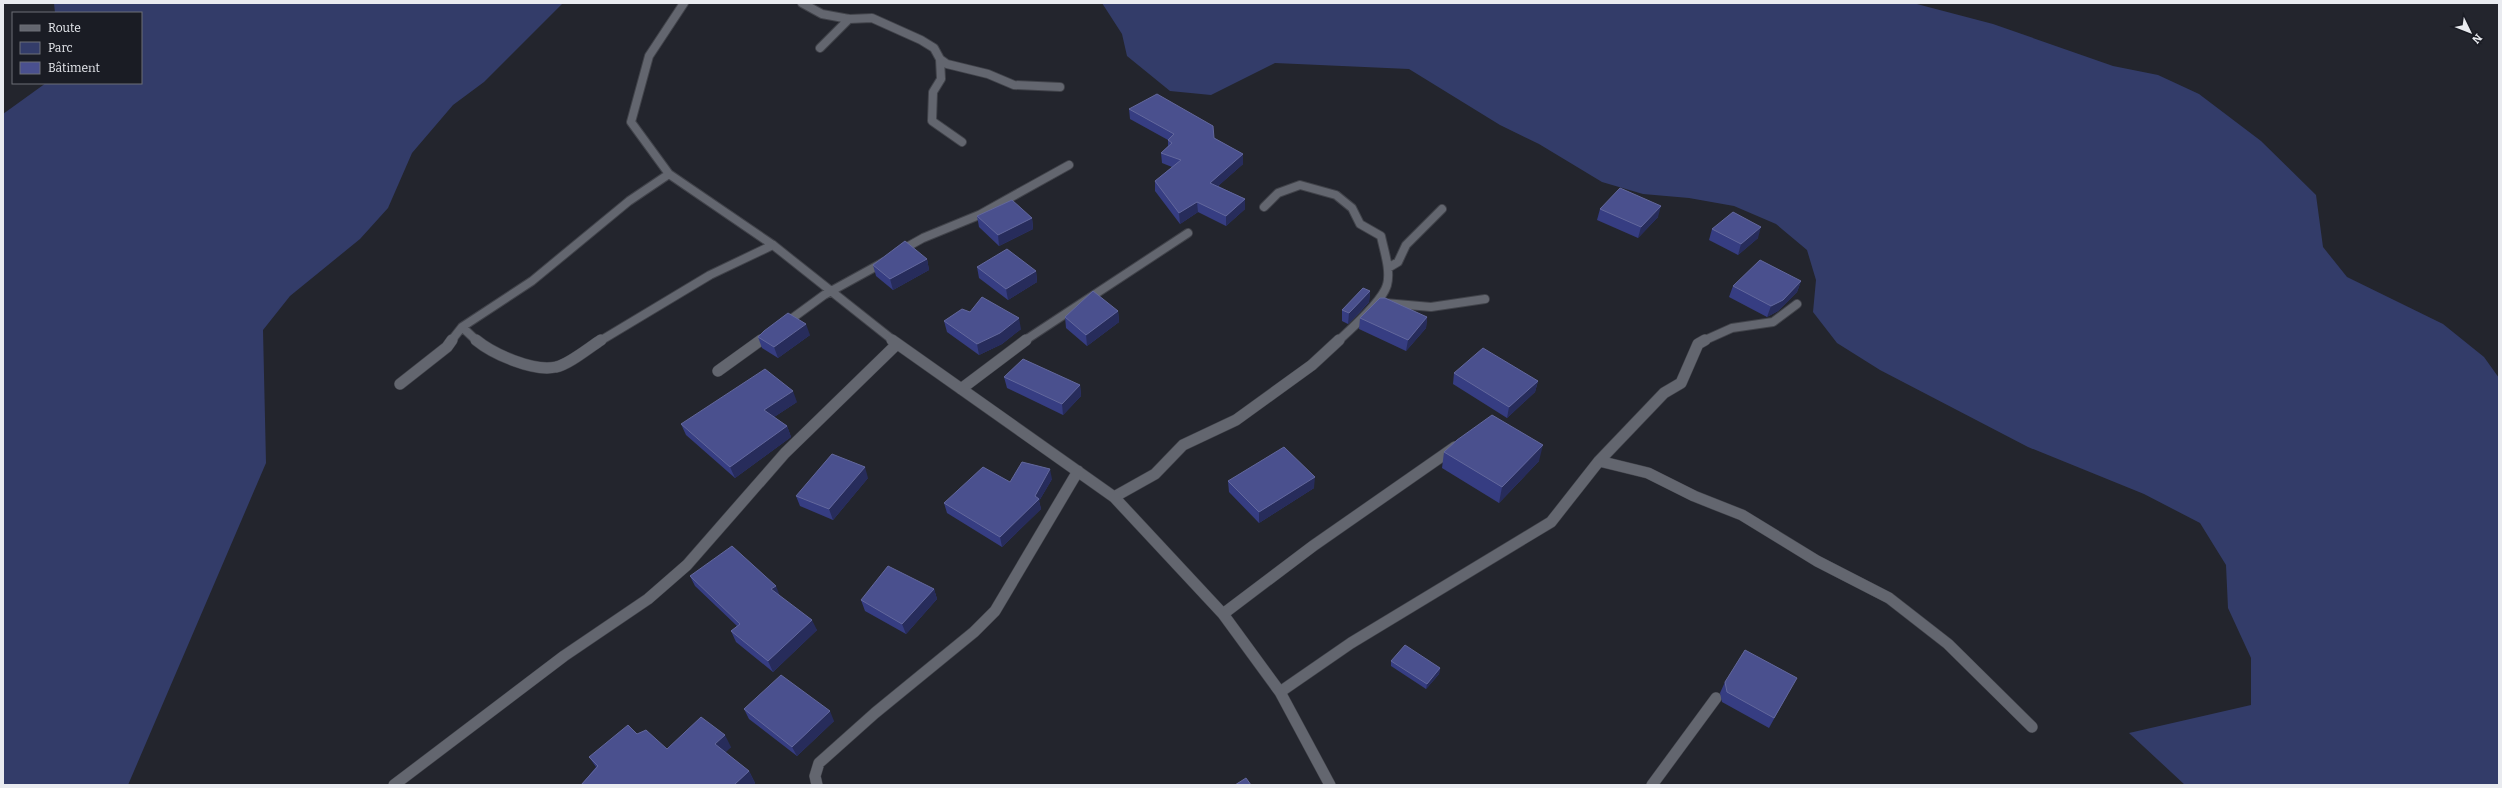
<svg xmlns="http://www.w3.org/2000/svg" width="2502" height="788" font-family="Bitter,serif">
  <rect width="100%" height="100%" fill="#23252d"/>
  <path fill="#333c69" d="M54,3H563L484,82L453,105L412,153L388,208L360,239L290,296L263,330L266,463L128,785H3V114L46,83H141V13H55Z
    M1102,3H1913L1993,24L2113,66L2158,75L2199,94L2261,141L2316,195L2323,247L2347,277L2443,324L2484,357L2499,378V785H2185L2129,733L2251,705V658L2228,608L2226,565L2200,523L2144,494L2028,447L1880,370L1837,343L1813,312L1816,280L1807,250L1776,224L1734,206L1689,198L1643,194L1602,182L1539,144L1500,125L1409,69L1275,63L1211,95L1170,91L1127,56L1122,34Z"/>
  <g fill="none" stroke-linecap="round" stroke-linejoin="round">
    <defs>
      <path id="street-far1" d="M684,3L649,56L631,122L669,174L773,245L894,341
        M802,3L822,14L849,19L872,18L921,40L934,48L940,59L947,64L988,74L1014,85L1060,87
        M820,48L849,19
        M940,59L941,79L933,92L932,121L962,142
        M1264,207L1278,193L1300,185L1336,195L1352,208L1360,224L1381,236C1384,251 1391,270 1387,285C1382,302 1351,329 1338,341
        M898,252L923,238L979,215L1069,165
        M1388,268L1398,262L1406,245L1442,209
        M1385,303L1431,307L1485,299
        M783,325L824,295L884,262
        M462,327L477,341
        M451,341L462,327L532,281L629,201L669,174
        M600,341L710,275L773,245
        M760,341L770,334
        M1024,341L1188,233
        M1703,341L1732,328L1773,322L1797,304"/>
      <path id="street" d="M476,340C493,354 533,372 556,367C568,365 590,347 601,340
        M892,340L1114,497L1223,614L1280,692L1330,785
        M718,371L761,340
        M400,384L447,347L452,340
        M961,389L1026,340
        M1599,461L1648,473L1694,496L1742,515L1817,561L1889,598L1948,644L2032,727
        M1114,497L1155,474L1183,445L1236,420L1312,365L1339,340
        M1223,614L1313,546L1455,447
        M1280,692L1351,643L1551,522L1599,461L1664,393L1681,383L1698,344L1705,340
        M394,785L564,656L648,599L687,565L785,453L897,344
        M817,785L815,776L819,763L875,713L974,632L995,611L1078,471
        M1652,785L1716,698"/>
    </defs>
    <use href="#street-far1" stroke="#41434a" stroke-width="10"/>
    <use href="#street" stroke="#41434a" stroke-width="12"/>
    <use href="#street-far1" stroke="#63666f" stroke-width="8"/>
    <use href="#street" stroke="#63666f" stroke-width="11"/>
  </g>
  <path fill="#363d82" d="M1129,109L1214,138L1243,154V164L1218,186L1245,199V209L1226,226L1198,212L1180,224L1155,191V181L1172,167L1162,163L1161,153L1168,146V140L1130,119Z
    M1600,209L1658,217L1638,238L1597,220Z
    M977,216L1032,218L1033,229L999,246L979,227Z
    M1712,229L1758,238L1738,255L1709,240Z
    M927,259L929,270L893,290L876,276L873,265Z
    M977,267L1036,271L1037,282L1008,300L979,278Z
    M1801,281L1797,292L1778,311L1767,317L1729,297L1733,286Z
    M1370,291L1369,302L1361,311L1348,324L1342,321V310Z
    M1118,311L1119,322L1087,346L1066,328L1065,317Z
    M1427,317L1426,328L1406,351L1359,329L1360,318Z
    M944,321L1021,329L1002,344L979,355L947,332Z
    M810,335L778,358L762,348L758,337Z
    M1454,373L1538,381L1535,392L1507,418L1453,384Z
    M1004,377L1080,385L1081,396L1063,415L1007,388Z
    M797,402L774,417L787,426L791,437L735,478L686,435L681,424Z
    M1444,452L1539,461L1499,503L1442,468Z
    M868,478L833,520L800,506L796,496Z
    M1052,479L1039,501L1041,509L1002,547L947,513L944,503Z
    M1228,481L1314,488L1259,523L1229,492Z
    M690,576L780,596L817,630L773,672L736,642L731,631L737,626L695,586Z
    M934,589L937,599L906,634L865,611L861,600Z
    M1391,661L1440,668L1439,674L1426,689L1391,666Z
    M1725,682L1791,688L1769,728L1722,702L1720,693Z
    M744,709L834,721L797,756L749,719Z
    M731,747L725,752L749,771L755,783L753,785H581L596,767L589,757L667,749Z"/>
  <path fill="#272c5b" d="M1243,154V164L1210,193V183Z
    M1245,199V209L1226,226V216Z
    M1197,202L1198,212L1180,224L1179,213Z
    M1661,206L1658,217L1638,238L1641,227Z
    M1032,218L1033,229L999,246L998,235Z
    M1761,227L1758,238L1738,255L1741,244Z
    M927,259L929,270L893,290L890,279Z
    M1036,271L1037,282L1008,300L1006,289Z
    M1801,281L1797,292L1778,311L1767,317L1771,306Z
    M1370,291L1369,302L1348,324L1349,313Z
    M1118,311L1119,322L1087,346L1086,335Z
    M1427,317L1426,328L1406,351L1408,340Z
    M1019,318L1021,329L1002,344L979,355L977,344Z
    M806,324L810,335L778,358L774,347Z
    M1538,381L1535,392L1507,418L1509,407Z
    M1080,385L1081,396L1063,415L1062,404Z
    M793,391L797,402L768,421L764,410Z
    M787,426L791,437L735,478L730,467Z
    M1543,445L1539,461L1499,503L1502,487Z
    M865,467L868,478L833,520L829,509Z
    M1050,469L1052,479L1039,501L1041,509L1002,547L1000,537L1035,496Z
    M1315,477L1314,488L1259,523V512Z
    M776,586L780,596L771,589Z
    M934,589L937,599L906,634L902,624Z
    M812,620L817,630L773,672L768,661Z
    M1440,668L1439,674L1426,689L1427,684Z
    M830,711L834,721L797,756L792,747Z
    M725,735L731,747L722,756L715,744Z
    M749,771L755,783L753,785H734Z"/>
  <path fill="#4a508e" stroke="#63689d" d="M1157,94L1213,126L1214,138L1243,154L1210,183L1245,199L1226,216L1197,202L1179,213L1155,181L1181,160L1161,153L1172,143L1168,140L1174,134L1129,109Z
    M1620,188L1661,206L1641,227L1600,209Z
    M1012,200L1032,218L998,235L977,216Z
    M1733,212L1761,227L1741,244L1712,229Z
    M905,241L927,259L890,279L873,265Z
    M1007,249L1036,271L1006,289L977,267Z
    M1760,260L1801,281L1783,300L1771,306L1733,286Z
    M1363,288L1370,291L1349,313L1342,310Z
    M1093,291L1118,311L1086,335L1065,317Z
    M982,297L1019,318L1000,333L977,344L944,321L962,309L970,312Z
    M1380,298H1385L1427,317L1408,340L1360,318Z
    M788,313L806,324L774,347L758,337L764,331Z
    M1483,348L1538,381L1509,407L1454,373Z
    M1023,359L1080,385L1062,404L1004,377Z
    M765,369L793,391L764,410L787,426L730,467L681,424Z
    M1492,415L1543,445L1502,487L1444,452L1457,440Z
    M1284,447L1315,477L1259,512L1228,481Z
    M832,454L865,467L829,509L796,496Z
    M1022,462L1050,469L1035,496L1039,499L1000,537L944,503L983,467L1010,482Z
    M732,546L776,586L771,589L812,620L768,661L731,631L740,624L690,576Z
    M888,566L934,589L902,624L861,600Z
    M1405,645L1440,668L1427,684L1391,661Z
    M1745,650L1797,678L1774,718L1727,692L1725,682Z
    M781,675L830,711L792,747L744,709Z
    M701,717L725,735L715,744L749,771L734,785H581L598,766L589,757L628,725L637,734L646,730L667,749Z
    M1246,778L1251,785H1235Z"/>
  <rect width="2502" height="788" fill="none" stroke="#e9ebf0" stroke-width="8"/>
  <rect x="12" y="12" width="130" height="72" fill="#1a1c24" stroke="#6d6f76"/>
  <rect x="20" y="25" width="20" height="6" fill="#63666f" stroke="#6d6f76"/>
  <text x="48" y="32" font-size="12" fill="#e9ebf0">Route</text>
  <rect x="20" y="42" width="20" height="12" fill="#333c69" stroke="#6d6f76"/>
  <text x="48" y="52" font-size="12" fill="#e9ebf0">Parc</text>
  <rect x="20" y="62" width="20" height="12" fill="#4a508e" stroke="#6d6f76"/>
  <text x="48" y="72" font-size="12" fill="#e9ebf0">Bâtiment</text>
  <g transform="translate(2470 32) rotate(133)" stroke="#1a1c24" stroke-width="3" paint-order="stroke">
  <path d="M0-3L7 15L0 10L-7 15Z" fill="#e9ebf0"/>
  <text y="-6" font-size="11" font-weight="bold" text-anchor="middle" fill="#e9ebf0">N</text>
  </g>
</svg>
